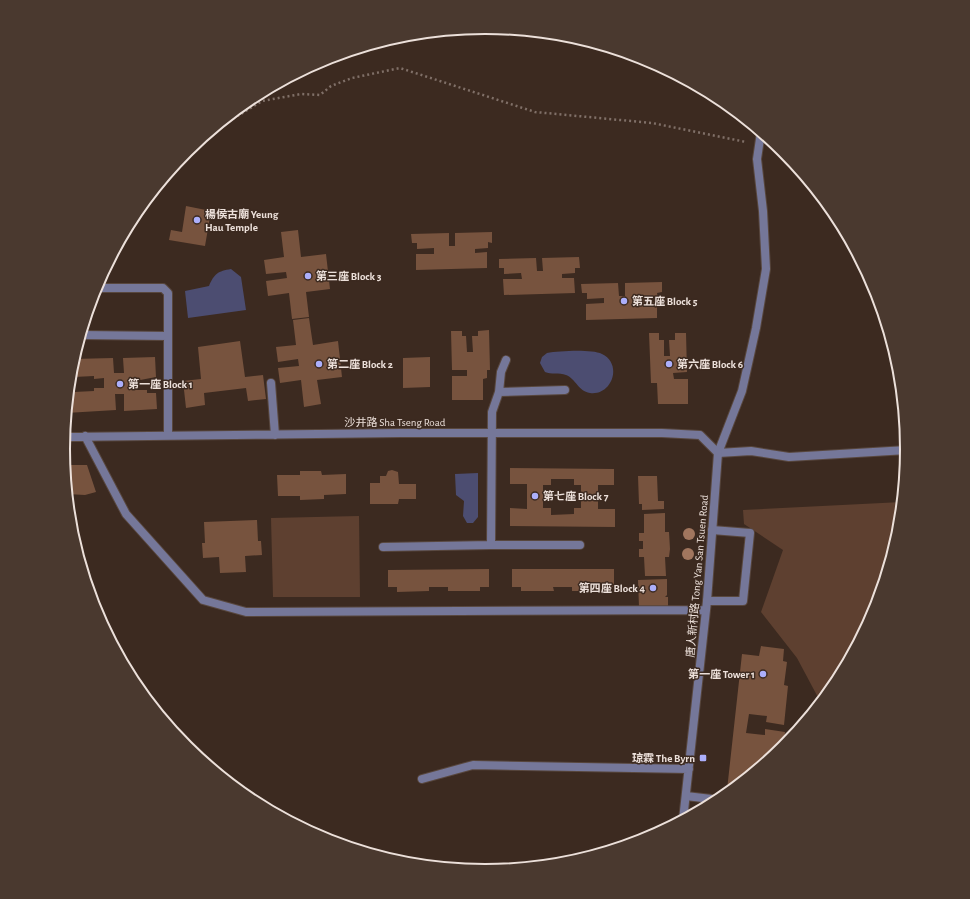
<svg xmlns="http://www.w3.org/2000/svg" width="970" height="899" font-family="'Alegreya Sans','Noto Sans TC',sans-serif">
  <rect width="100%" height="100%" fill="#3c2a20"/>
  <path fill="#5e4030" d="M902,502L899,532L875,611L836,684L821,703L797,658L761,612L783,550L744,524L743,510Z
    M359,516L360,597H273L271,518Z"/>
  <path fill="#4c4d71" d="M231,269L241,277L246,310L188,318L185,291L209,286C214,274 218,271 231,269Z
    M547,353C560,351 591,349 602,354C623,364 612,396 590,393C578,391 576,379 566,375C559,372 551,375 545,372L540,363L542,357Z
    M478,473V517L473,523H467L463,516L464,501L456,495L455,474Z"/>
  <path fill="#77533e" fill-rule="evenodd" d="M186,206L211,211L205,246L169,240L171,230L182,232Z
    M298,230L301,257L326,254L330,289L306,292L309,317L292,319L289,293L268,296L266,281L287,278L286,272L266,274L264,260L284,257L281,232Z
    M492,232V243L488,242V248L475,249V253L487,252V268L416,270V254H434V248L417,249V243H412L411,234L449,233V246H455V233Z
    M579,257L580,268H575V273L562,274V278H574L575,293L504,295L503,279H522L521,273L504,274V268H499V259L536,258L537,271H543L542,258Z
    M662,282V292L657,293L658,299H644L645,303L657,302V318L586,320V304L604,303V298L587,299V293H582L581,284L618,283L619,296H625V283Z
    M309,318L313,345L338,341L342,377L317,380L321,404L304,407L301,380L280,383L278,368L299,366L298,359L278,362L276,347L296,345L293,320Z
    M489,330L490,370H487V378L483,379V400H452V376H467V370H452L451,331H462V336H466L467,352H473L472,336H478V331Z
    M649,333H659V340H664V356H670L669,340H675V333H686L687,372L673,373L674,379H688V404H658L657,383H651Z
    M240,341L245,377L263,375L266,399L248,401L246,388L204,393L205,405L186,408L183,381L201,379L198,347Z
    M155,357L156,377L135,381V390H147V393H156L157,409L124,411V394H115L116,410L66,413L68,389H74V392L94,391V388H104V378L94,379V376L74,377V379L69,380L73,359L113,358L114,373H124L123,358Z
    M430,357V387L403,388V358Z
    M64,465H87L96,492L85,495L67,494Z
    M510,468L614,469V485H598V509H615V527L510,526V508L527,509V484H510ZM551,479H574V485H581V508H574V514L551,515V508H543V485H551Z
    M392,470L398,472L399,484H416V499H399L398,504H370V483H380V476H386L388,471Z
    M300,471H321L322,475L346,474V494L324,495V499L300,500V496H278L277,475H300Z
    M638,476H657L658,501H664V509L642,510V504H639Z
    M665,513V532H669L670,549L669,557H665L666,576H645L644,557H639V549H643V541H639V533H644V514Z
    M257,520L258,541H261L262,555L245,556L246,572L220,573L219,557L203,558L202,543H205L204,522Z
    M489,569V587H480V591H448V587H429V591L397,592V587H388V570Z
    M512,569H614V587H604L605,591H572V587H553L554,591H521V587H512Z
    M667,579V595L665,597H668V606L639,607L638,580Z
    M761,646L784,649L783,661L787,662L784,685L788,686L784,725L766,722L767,716L749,714L746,733L765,735V729L785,732L783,749L733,790H727L742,654L759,656Z"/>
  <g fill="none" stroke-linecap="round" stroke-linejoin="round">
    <defs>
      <path id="service" d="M761,132L757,159L763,211L766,269L756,328L742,391L718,453L751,451L789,457L907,450
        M95,288H163L168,293V435
        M80,335L168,336
        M506,360L501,372L499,392L492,412L491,545H580
        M499,392L565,390
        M383,547L491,545
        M707,601H743L750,533L712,530
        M686,796L720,800"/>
      <path id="minor" d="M271,383L275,435
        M85,436L126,514L203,600L246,612L706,610
        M64,437L401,433H662L700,435L718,453L707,601L683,820
        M422,779L473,765L689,769"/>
    </defs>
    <use href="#service" stroke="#58473e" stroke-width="10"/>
    <use href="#minor" stroke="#58473e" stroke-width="10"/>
    <path stroke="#807068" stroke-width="2.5" stroke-dasharray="2 3" stroke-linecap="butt" d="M203,137L262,101L301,94L320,95L331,86L352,78L400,68L535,112L652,123L746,142"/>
    <use href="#service" stroke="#757799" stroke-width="8"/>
    <use href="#minor" stroke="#757799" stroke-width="8"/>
  </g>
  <g fill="#a1765e">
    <circle cx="689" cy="534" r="6"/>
    <circle cx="688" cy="554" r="6"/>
  </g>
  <g fill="#acaffb" stroke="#3c2a20" stroke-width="1.5">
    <circle cx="197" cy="220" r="4"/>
    <circle cx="308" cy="276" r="4"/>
    <circle cx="624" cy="301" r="4"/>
    <circle cx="319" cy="364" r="4"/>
    <circle cx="669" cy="364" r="4"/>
    <circle cx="120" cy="384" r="4"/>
    <circle cx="535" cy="496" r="4"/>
    <circle cx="653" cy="588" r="4"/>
    <circle cx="763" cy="674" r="4"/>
    <rect x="699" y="754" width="8" height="8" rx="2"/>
  </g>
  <g text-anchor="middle" stroke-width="3" stroke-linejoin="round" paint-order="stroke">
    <g font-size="11" font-weight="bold" fill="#ece0da" stroke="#3c2a20" text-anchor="start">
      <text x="205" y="218">楊侯古廟 Yeung<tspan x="205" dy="13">Hau Temple</tspan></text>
      <text x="316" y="280">第三座 Block 3</text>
      <text x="632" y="305">第五座 Block 5</text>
      <text x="327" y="368">第二座 Block 2</text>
      <text x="677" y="368">第六座 Block 6</text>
      <text x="128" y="388">第一座 Block 1</text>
      <text x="543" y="500">第七座 Block 7</text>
      <text x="645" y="592" text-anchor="end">第四座 Block 4</text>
      <text x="755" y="678" text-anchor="end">第一座 Tower 1</text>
      <text x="695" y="762" text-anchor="end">琼霖 The Byrn</text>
    </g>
    <g font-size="11" fill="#ece0da" stroke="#3c2a20">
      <text x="395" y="426">沙井路 Sha Tseng Road</text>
      <text transform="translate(697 576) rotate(-85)" y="4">唐人新村路 Tong Yan San Tsuen Road</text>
    </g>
  </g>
  <path d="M0 0H970V899H0ZM70 449a415 415 0 1 1 830 0a415 415 0 1 1-830 0Z" fill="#4a392f" fill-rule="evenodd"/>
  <path fill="none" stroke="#ece0da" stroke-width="2" d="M70 449a415 415 0 1 1 830 0a415 415 0 1 1-830 0Z"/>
</svg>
